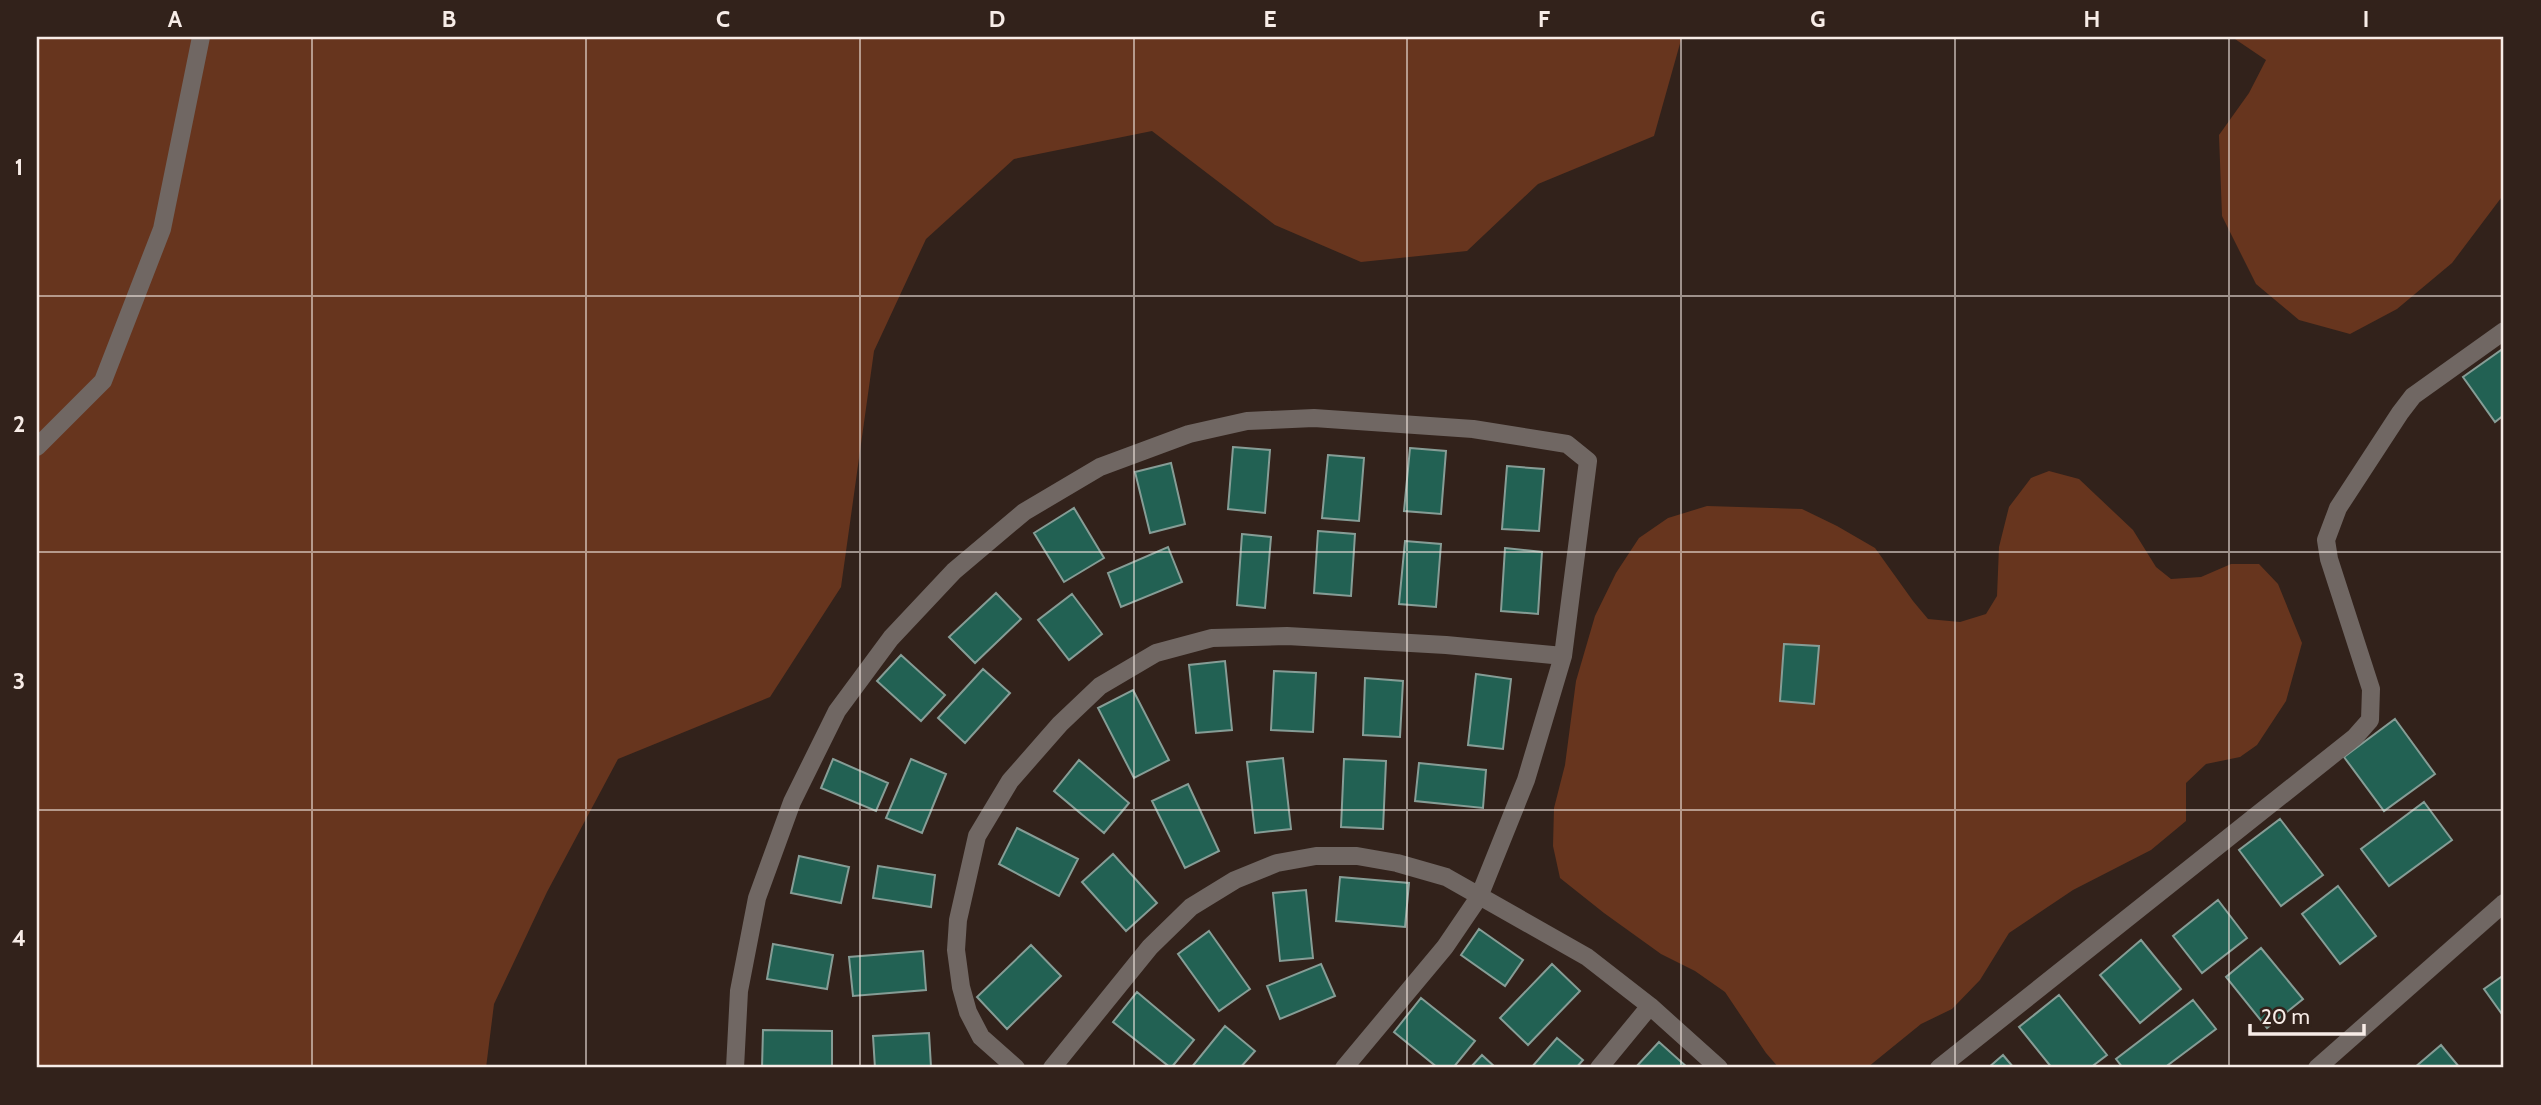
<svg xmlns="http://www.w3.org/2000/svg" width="2541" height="1105" font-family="Cabin,sans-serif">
  <rect width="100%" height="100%" fill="#32221b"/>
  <path fill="#67351e" d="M37,37H1680L1681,40L1654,136L1538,184L1467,251L1361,262L1275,225L1152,131L1014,159L926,239L874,351L841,587L770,697L618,759L547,892L494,1004L486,1068H37Z
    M2232,37H2504V194L2452,263L2397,309L2350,334L2299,320L2256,284L2222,216L2219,135L2249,93L2266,60Z
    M2049,471L2079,479L2133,530L2156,567L2171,579L2201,577L2231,564H2259L2278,584L2302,643L2286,701L2257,745L2240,757L2206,764L2186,783V821L2151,850L2073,890L2009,933L1980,980L1952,1009L1921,1024L1868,1067L1779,1068L1766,1053L1725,992L1695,971L1661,954L1604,913L1560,878L1553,846L1554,808L1565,765L1576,681L1595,616L1616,573L1639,538L1668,518L1707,506L1802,509L1837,526L1875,548L1913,601L1928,619L1960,622L1986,614L1997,596L1999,547L2009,507L2031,478Z"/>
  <path fill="#226153" stroke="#869d96" stroke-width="2" d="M2504,348V415L2495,422L2463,377Z
    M1233,447L1270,450L1265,513L1228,509Z
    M1410,448L1446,451L1441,514L1404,511Z
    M1328,455L1364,458L1359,521L1322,518Z
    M1171,463L1185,524L1150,533L1135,472Z
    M1507,466L1544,469L1539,531L1502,529Z
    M1074,508L1104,558L1064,582L1034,533Z
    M1318,531L1355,534L1351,596L1314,593Z
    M1242,534L1271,537L1265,608L1237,605Z
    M1405,541L1441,544L1436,607L1399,604Z
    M1168,547L1182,582L1121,607L1108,573Z
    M1505,548L1542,552L1538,614L1501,611Z
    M996,593L1021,619L975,663L949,637Z
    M1072,594L1102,634L1069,660L1038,620Z
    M1784,644L1819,646L1814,704L1780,701Z
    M901,655L945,695L921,721L877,681Z
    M1225,661L1232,730L1196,733L1189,665Z
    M983,669L1010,693L965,743L938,718Z
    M1274,671L1316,673L1313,732L1271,730Z
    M1476,674L1511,679L1503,749L1468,745Z
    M1365,678L1403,681L1400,737L1363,735Z
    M1133,690L1169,760L1134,778L1098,708Z
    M2395,719L2435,774L2384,811L2344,757Z
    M1283,758L1291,829L1255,833L1247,762Z
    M833,759L888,783L876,811L821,788Z
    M911,759L946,774L922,833L886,818Z
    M1344,759L1386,761L1383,829L1341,827Z
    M1079,760L1129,803L1104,833L1054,791Z
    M1419,763L1486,770L1483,808L1415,801Z
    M1188,784L1219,851L1185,868L1152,801Z
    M2424,802L2452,840L2389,886L2361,849Z
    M2280,819L2323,875L2281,906L2239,850Z
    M1017,828L1078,859L1059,896L999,864Z
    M1113,854L1157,903L1126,931L1082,882Z
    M799,856L849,867L841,903L791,893Z
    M878,866L935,875L931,907L873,898Z
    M1340,877L1409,883L1405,927L1336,921Z
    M2338,886L2376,936L2340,964L2302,914Z
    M1306,890L1313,958L1280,961L1273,893Z
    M2218,900L2247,938L2202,973L2173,936Z
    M1479,929L1523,960L1505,986L1461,955Z
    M1209,931L1250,989L1219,1011L1178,954Z
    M2141,940L2181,989L2140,1023L2100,975Z
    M773,944L833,955L827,989L767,979Z
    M1031,945L1061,976L1007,1029L977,997Z
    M2261,948L2303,999L2267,1028L2226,977Z
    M923,951L926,990L853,996L849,957Z
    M1321,964L1335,996L1280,1019L1267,986Z
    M1552,964L1580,991L1528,1045L1500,1018Z
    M2504,975V1017L2484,989Z
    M1137,992L1194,1040L1171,1068L1113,1022Z
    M2059,995L2107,1055L2090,1068H2052L2019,1027Z
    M1421,998L1475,1041L1453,1068H1438L1394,1032Z
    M2193,1000L2216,1029L2164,1068H2123L2116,1059Z
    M1225,1026L1255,1051L1240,1068H1191Z
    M763,1030L832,1031V1068H762Z
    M929,1033L931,1067L875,1068L873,1036Z
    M1557,1038L1583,1060L1576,1068H1531Z
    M1659,1042L1688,1068H1635Z
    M2441,1045L2460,1068H2414Z
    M1482,1055L1496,1068H1470Z
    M2003,1055L2014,1068H1988Z"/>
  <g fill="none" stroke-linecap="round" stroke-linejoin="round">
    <path stroke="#706763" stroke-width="18" d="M37,447L103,381L162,229L201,37
      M735,1068L739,991L757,898L792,802L837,711L891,638L954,571L1024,512L1100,467L1189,434L1247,421L1314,418L1473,429L1567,444L1588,461L1563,656L1526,780L1479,897L1445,947L1344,1068
      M1016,1068L981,1037L968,1012L961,987L956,950L958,920L977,836L1010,781L1060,724L1100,686L1156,653L1212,638L1287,636L1446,645L1563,656
      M1052,1068L1150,947L1191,907L1235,880L1277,863L1316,856H1357L1397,863L1446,877L1587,957L1650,1006L1719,1068
      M1599,1068L1650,1006
      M1939,1068L2355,737L2370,720L2371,689L2329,559L2326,540L2338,508L2400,413L2413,396L2504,331"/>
    <path stroke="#706763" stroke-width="18" d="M2317,1068L2504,903"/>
  </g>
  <path fill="none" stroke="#f7ece7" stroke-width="2" stroke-opacity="0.55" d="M312,37V1068M586,37V1068M860,37V1068M1134,37V1068M1407,37V1068M1681,37V1068M1955,37V1068M2229,37V1068M37,296H2504M37,552H2504M37,810H2504"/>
  <rect width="2541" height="1105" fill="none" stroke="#32221b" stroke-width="77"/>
  <path d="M2250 1024v10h114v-10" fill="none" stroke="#f7ece7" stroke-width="3.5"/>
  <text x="2261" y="1024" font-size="21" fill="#f7ece7" stroke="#32221b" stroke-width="5" paint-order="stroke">20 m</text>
  <rect x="38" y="38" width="2464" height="1028" fill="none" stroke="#f7ece7" stroke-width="2.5"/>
  <g font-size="23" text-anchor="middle" font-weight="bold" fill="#f7ece7">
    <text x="175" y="27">A</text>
    <text x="449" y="27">B</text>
    <text x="723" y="27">C</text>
    <text x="997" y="27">D</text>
    <text x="1270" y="27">E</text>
    <text x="1544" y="27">F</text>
    <text x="1818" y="27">G</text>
    <text x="2092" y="27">H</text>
    <text x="2366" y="27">I</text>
    <text x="19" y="175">1</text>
    <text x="19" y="432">2</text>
    <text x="19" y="689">3</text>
    <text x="19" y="946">4</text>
  </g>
</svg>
